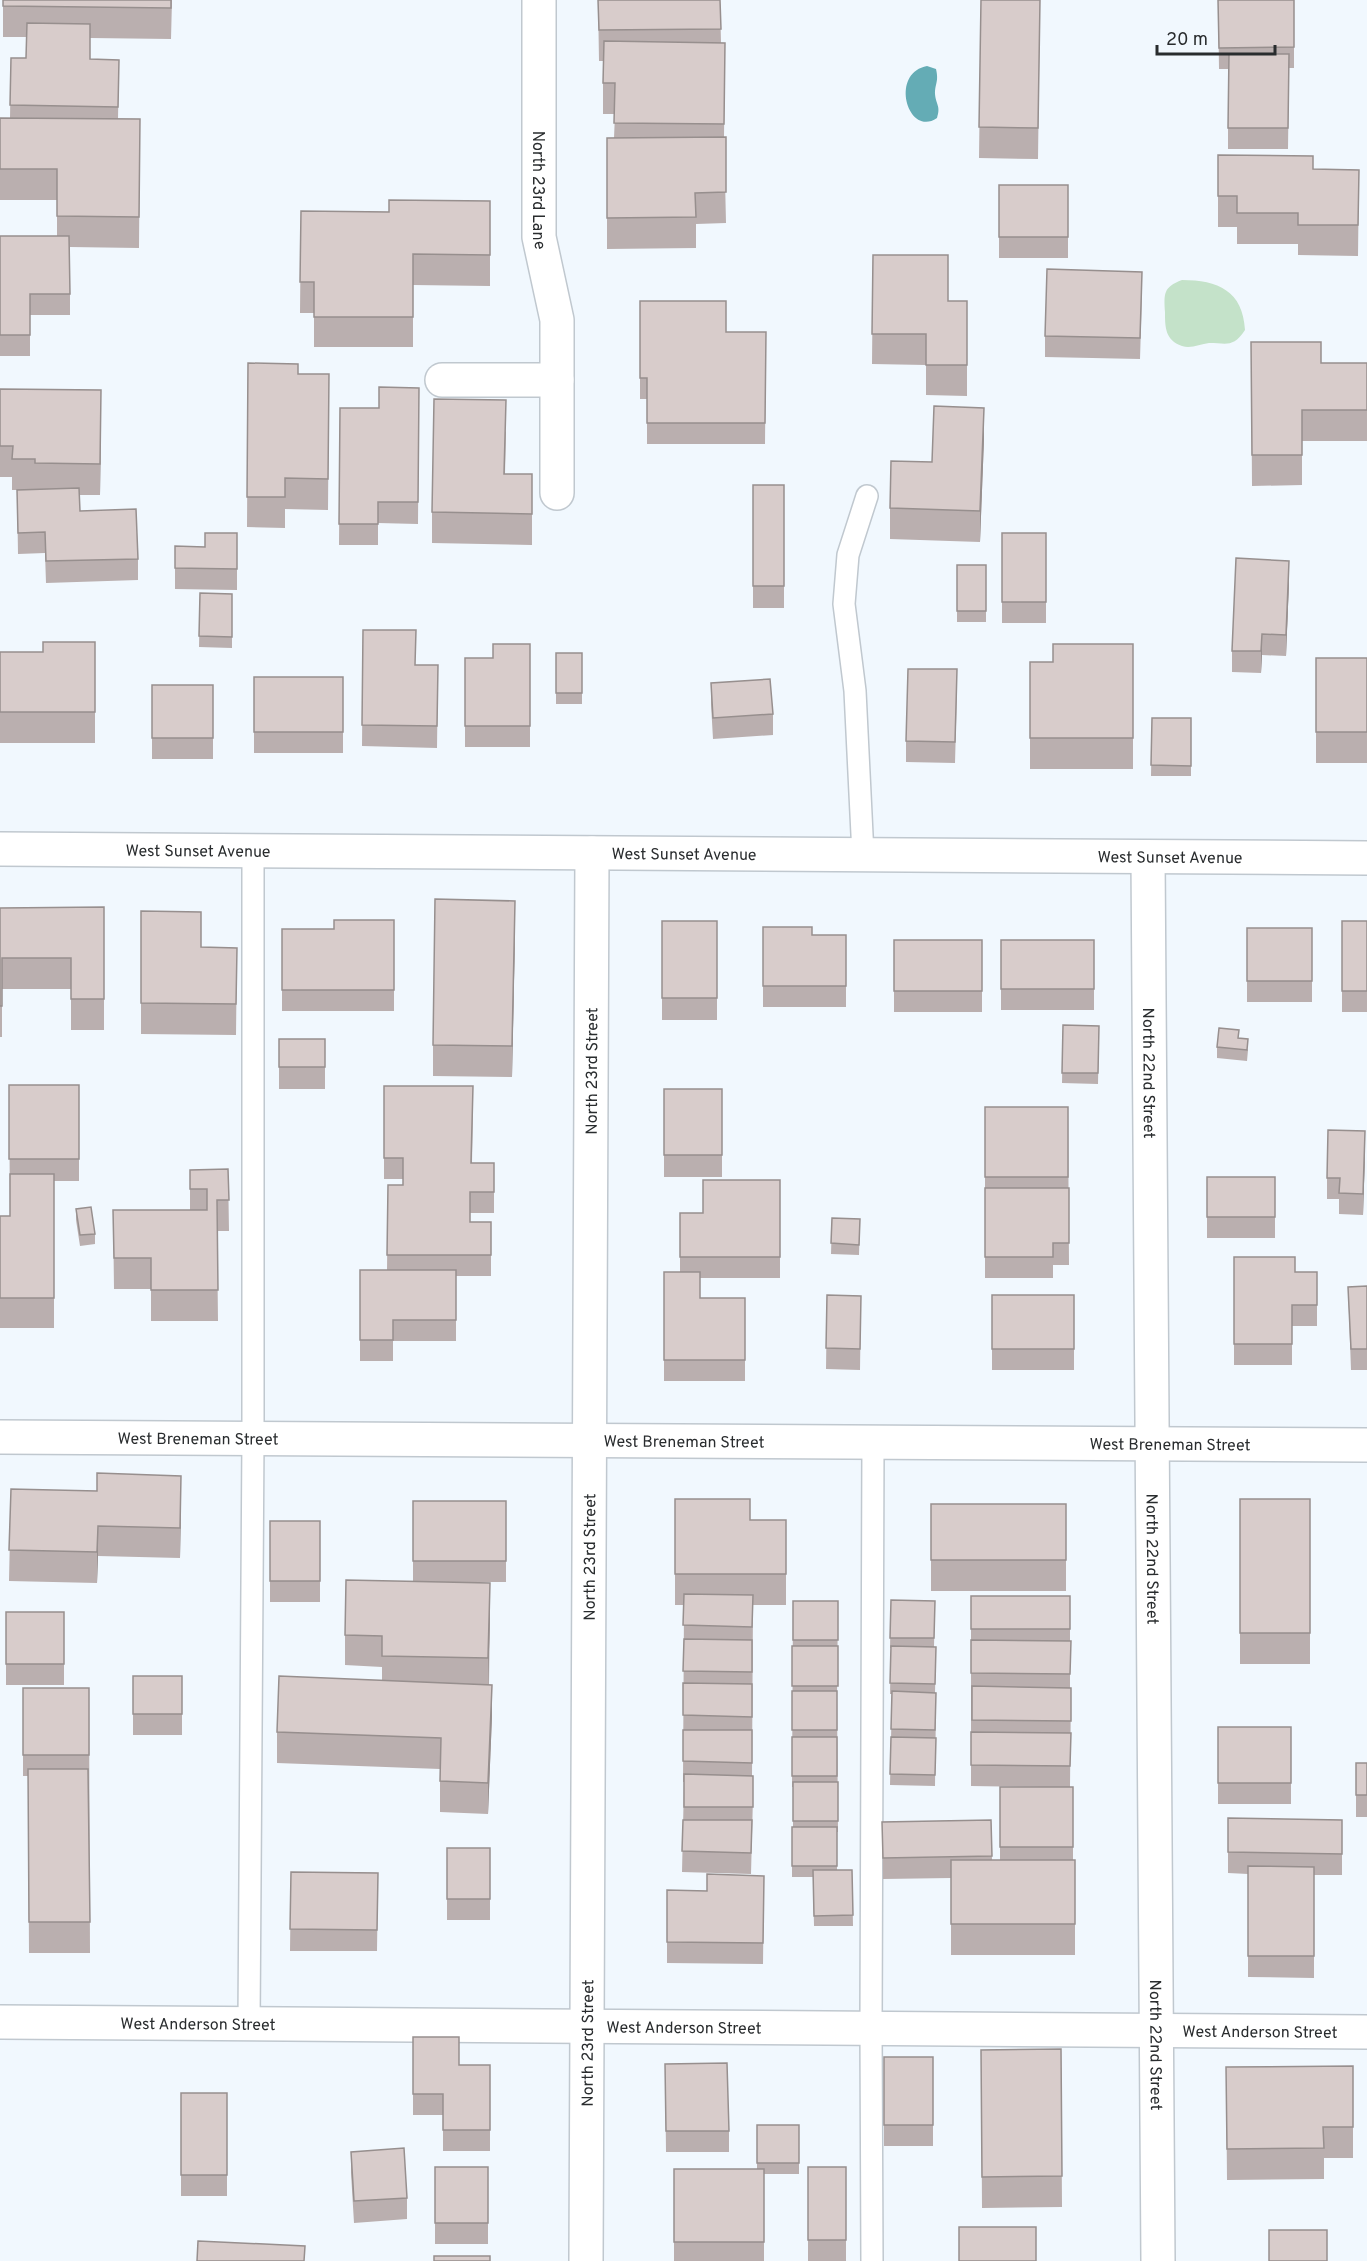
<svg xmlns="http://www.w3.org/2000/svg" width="1367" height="2261" font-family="Overpass,sans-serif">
  <rect width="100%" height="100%" fill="#f1f8fe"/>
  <path fill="#c4e2c9" d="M1182,280C1218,280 1243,291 1245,330C1233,348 1227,343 1209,343C1200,344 1191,349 1182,346C1165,340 1165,327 1165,312C1164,294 1163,287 1182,280Z"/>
  <path fill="#64acb5" d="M927,66L936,69C939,82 935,83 935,94C936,105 941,106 937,118C908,138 889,73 927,66Z"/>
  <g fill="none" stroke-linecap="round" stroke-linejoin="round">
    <defs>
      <path id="lane" d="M863,855L855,691L844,604L848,555L867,496
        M249,2024L253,1438V851
        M872,2261L871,2028L873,1441"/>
      <g id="street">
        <path id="s1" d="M539,0V237L557,320V493"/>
        <path d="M442,380H557"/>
        <path id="s2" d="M0,849L1367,858"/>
        <path id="s3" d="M1148,857L1158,2261"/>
        <path id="s4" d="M0,1437L1367,1445"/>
        <path id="s5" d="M0,2022L1367,2032"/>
        <path id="s6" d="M586,2261L592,853"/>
      </g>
    </defs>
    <use href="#lane" stroke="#c0c8cf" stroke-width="24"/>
    <use href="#street" stroke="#c0c8cf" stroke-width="36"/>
    <use href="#lane" stroke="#fff" stroke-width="21"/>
    <use href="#street" stroke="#fff" stroke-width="33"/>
  </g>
  <path fill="#baafaf" d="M3,0H172L171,39L90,38V59L119,60L118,119H140L139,248L70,247V315H30V356H0V236H57V200H0V118H10L11,58H26V37H3Z
    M598,0H720L721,43H725L724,137L726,223L696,224V248L607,249V138H614L615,114H603V61H599Z
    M981,0H1040L1038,159L979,158Z
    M1218,0H1294V68H1289L1288,149H1228V69H1219Z
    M1218,155L1313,169L1359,170L1358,256L1298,255V244H1237V227H1218Z
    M999,185H1068V258H999Z
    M490,201V286L413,285V347H314V313H300L301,211L389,212Z
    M873,255L948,301H967V396L926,395V365L872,364Z
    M1142,293L1140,359L1045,357V336Z
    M640,301L726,332H766L765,444H647V399H640Z
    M1251,342L1321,363H1367V441H1302V485L1252,486Z
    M248,363L298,374H329L328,510L285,509V528L247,527Z
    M419,388L418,524L378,523V545H339L340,408H379Z
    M0,389L101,421L100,495H79L80,511L138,559V580L46,583L45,553L18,554L17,490H12V477H0Z
    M506,431L505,474H532V545L432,543V512Z
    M984,439L980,542L890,539V508L932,462Z
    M753,485H784V608H753Z
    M237,533V590L175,589V546L205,547Z
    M1002,533H1046V623H1002Z
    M957,565H986V622H957Z
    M1289,582L1286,656L1262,655L1261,673L1232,672V651Z
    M200,593L232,594V648L199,647Z
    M363,630L416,665H438L437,748L362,746Z
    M95,642V743H0V652H43Z
    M530,644V747H465V658H493Z
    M1133,644V769H1030V662H1053Z
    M556,653H582V704H556Z
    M1316,658H1367V763H1316Z
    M254,677H343V753H254Z
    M711,683L773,714V735L713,739L711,704Z
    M152,685H213V759H152Z
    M957,690L955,763L906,762V741Z
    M1152,718H1191V776H1151Z
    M104,907V1030H71V989H2V1037H0V908Z
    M141,911L201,947L237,948L236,1035L141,1034Z
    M394,920V1011H282V929H334Z
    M662,921H717V1020H662Z
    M1342,921H1367V1012H1342Z
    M763,927L812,935H846V1007H763Z
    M1247,928H1312V1002H1247Z
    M515,932L512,1077L433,1076V1045Z
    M894,940H982V1012H894Z
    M1001,940H1094V1010H1001Z
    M1063,1025L1099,1026L1098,1084L1062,1083Z
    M1239,1038L1248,1050L1247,1061L1217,1058V1047Z
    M279,1039H325V1089H279Z
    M9,1085H79V1181H54V1328H0V1216H10Z
    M384,1086L473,1108L472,1163H494V1213H470V1222H491V1276H456V1341H393V1361H360V1270H387L388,1185H403V1179H384Z
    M664,1089H722V1177H664Z
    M985,1107H1068L1069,1265H1053V1278H985Z
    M1365,1152L1363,1215L1339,1214V1199H1327V1178Z
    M228,1169L229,1231H217L218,1321H151V1289H114L113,1210H190V1170Z
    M1207,1177H1275V1238H1207Z
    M780,1180V1278H700V1298H745V1381H664V1272H680V1213H703Z
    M76,1209L95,1234V1244L80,1246L76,1220Z
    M832,1218L860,1219L859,1255L831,1254Z
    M1234,1257L1295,1272H1317V1326H1292V1365H1234Z
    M1367,1286V1370H1351L1348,1287Z
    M827,1295L861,1296L860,1370L826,1369Z
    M992,1295H1074V1370H992Z
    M11,1489L181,1506L180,1558L98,1556L97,1583L9,1581Z
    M675,1499L750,1520H786V1605H753L752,1776L753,1797L751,1874L682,1872L684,1782H683L684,1605H675Z
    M1240,1499H1310V1664H1240Z
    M413,1501H506V1582H432L490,1614L489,1685L492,1716L488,1814L440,1812V1769L277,1763V1732L382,1680V1667L345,1665V1635L413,1582Z
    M931,1504H1066V1591H931Z
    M270,1521H320V1602H270Z
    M971,1596H1070V1688H1071L1070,1787H1073V1860H1075V1955H951V1878L883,1879L882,1822L991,1820L992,1860H1000V1787H1042L971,1786Z
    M891,1600L935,1601L934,1647H936L935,1693L936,1704L935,1786L890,1785L892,1694H890L891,1648H890Z
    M793,1601H838L837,1696L838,1832H837V1870H852L853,1926H814L813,1877H792V1827H793V1787H792Z
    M6,1612H64V1685H6Z
    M133,1676H182V1735H133Z
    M23,1688H89L90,1953H29L28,1776H23Z
    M1218,1727H1291V1804H1218Z
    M1356,1763H1367V1817H1356Z
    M1228,1818L1342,1820V1875H1314V1978L1248,1977V1874L1228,1873Z
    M447,1848H490V1920H447Z
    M291,1872L378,1873L377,1951H290Z
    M764,1876L763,1964L667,1963V1890L707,1891Z
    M413,2037L459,2065H490V2151H443V2115H413Z
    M1061,2049L1062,2207L982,2208L981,2050Z
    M884,2057H933V2146H884Z
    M665,2064L729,2131V2152H666Z
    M1353,2066V2158H1324V2179L1227,2180L1226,2067Z
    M181,2093H227V2196H181Z
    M757,2125H799V2174H764V2261H674V2169H757Z
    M351,2152L407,2198V2219L354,2223L351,2173Z
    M435,2167H488V2244H435Z
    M808,2167H846V2261H808Z"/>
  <path fill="#978f8e" d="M101,390V421L100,495V464Z
    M984,408V439L980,542V511Z
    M1289,561V582L1286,656V635Z
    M1262,634V655L1261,673V651Z
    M515,901V932L512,1077V1046Z
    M1365,1131V1152L1363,1215V1194Z
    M181,1476V1506L180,1558V1528Z
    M98,1526V1556L97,1583V1552Z
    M490,1583V1614L488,1689V1658Z
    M492,1685V1716L488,1814V1783Z"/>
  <path fill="#d8cccb" stroke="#978f8e" stroke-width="1.5" d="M3,0H171V8L3,6Z
    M598,0H720L721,29L599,30Z
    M981,0H1040L1038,128L979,127Z
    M1218,0H1294V47L1219,48Z
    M27,23L90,24V59L119,60L118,107L10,105L11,58H26Z
    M604,41L725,43L724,124L614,123L615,83H603Z
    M1229,54H1289L1288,128H1228Z
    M0,118L140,119L139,217L57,216V169H0Z
    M726,137V192L695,193L696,217L607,218V138Z
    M1218,155L1313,156V169L1359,170L1358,225H1298V213H1237V196H1218Z
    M999,185H1068V237H999Z
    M389,200L490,201V255L413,254V317H314V282H300L301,211L389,212Z
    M0,236H69L70,294H30V335H0Z
    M873,255H948V301H967V365H926V334H872Z
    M1047,269L1142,272L1140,338L1045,336Z
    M640,301H726V332H766L765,423H647V378H640Z
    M1251,342H1321V363H1367V410H1302V455H1252Z
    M248,363L298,364V374H329L328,479L285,478V497H247Z
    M379,387L419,388L418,502H378V524H339L340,408H379Z
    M0,389L101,390L100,464L35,463V459H12L13,446H0Z
    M434,399L506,400L504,474H532V514L432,512Z
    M934,406L984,408L980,511L890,508L891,461L932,462Z
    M753,485H784V586H753Z
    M79,488L80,511L136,509L138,559L46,561L45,532L18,533L17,490Z
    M205,533H237V569L175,568V546L205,547Z
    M1002,533H1046V602H1002Z
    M1236,558L1289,561L1286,635L1262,634L1261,651H1232Z
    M957,565H986V611H957Z
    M200,593L232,594V637L199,636Z
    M363,630H416L415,665H438L437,726L362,725Z
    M43,642H95V712H0V652H43Z
    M493,644H530V726H465V658H493Z
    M1053,644H1133V738H1030V662H1053Z
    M556,653H582V693H556Z
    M1316,658H1367V732H1316Z
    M908,669H957L955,742L906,741Z
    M254,677H343V732H254Z
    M770,679L773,714L713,718L711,683Z
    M152,685H213V738H152Z
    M1152,718H1191V766L1151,765Z
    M435,899L515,901L512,1046L433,1045Z
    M104,907V999H71V958H2V1006H0V908Z
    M141,911L201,912V947L237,948L236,1004L141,1003Z
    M334,920H394V990H282V929H334Z
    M662,921H717V998H662Z
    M1342,921H1367V991H1342Z
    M763,927H812V935H846V986H763Z
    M1247,928H1312V981H1247Z
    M894,940H982V991H894Z
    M1001,940H1094V989H1001Z
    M1063,1025L1099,1026L1098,1073H1062Z
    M1219,1028L1239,1030L1238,1038L1248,1039L1247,1050L1217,1047Z
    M279,1039H325V1067H279Z
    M9,1085H79V1159H9Z
    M384,1086H473L471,1163H494V1192H470V1222H491V1255H387L388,1185H403V1158H384Z
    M664,1089H722V1155H664Z
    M985,1107H1068V1177H985Z
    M1328,1130L1365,1131L1363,1194L1339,1193L1340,1178H1327Z
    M228,1169L229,1200H217L218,1290H151V1258H114L113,1210H207V1189H190V1170Z
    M10,1174H54V1298H0V1216H10Z
    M1207,1177H1275V1217H1207Z
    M703,1180H780V1257H680V1213H703Z
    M985,1188H1069V1243H1053V1257H985Z
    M91,1207L95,1234L80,1235L76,1209Z
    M832,1218L860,1219L859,1245L831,1243Z
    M1234,1257H1295V1272H1317V1305H1292V1344H1234Z
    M360,1270H456V1320H393V1340H360Z
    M664,1272H700V1298H745V1360H664Z
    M1367,1286V1349H1351L1348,1287Z
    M827,1295L861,1296L860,1349L826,1348Z
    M992,1295H1074V1349H992Z
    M97,1473L181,1476L180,1528L98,1526L97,1552L9,1550L11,1489L97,1491Z
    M675,1499H750V1520H786V1574H675Z
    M1240,1499H1310V1633H1240Z
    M413,1501H506V1561H413Z
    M931,1504H1066V1560H931Z
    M270,1521H320V1581H270Z
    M346,1580L490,1583L488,1658L382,1656V1636L345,1635Z
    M684,1594L753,1595L752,1627L683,1625Z
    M971,1596H1070V1629H971Z
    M891,1600L935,1601L934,1638H890Z
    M793,1601H838V1640H793Z
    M6,1612H64V1664H6Z
    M684,1639L752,1640V1672L683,1671Z
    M971,1640L1071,1641L1070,1674L971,1673Z
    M792,1646H838V1686H792Z
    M891,1646L936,1647L935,1684L890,1683Z
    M133,1676H182V1714H133Z
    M279,1676L492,1685L488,1783L440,1781L441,1738L277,1732Z
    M683,1683L752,1684V1717L683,1715Z
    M972,1686L1071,1688V1721L972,1720Z
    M23,1688H89V1755H23Z
    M792,1691H837V1730H792Z
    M892,1691L936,1693L935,1730L891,1729Z
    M1218,1727H1291V1783H1218Z
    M683,1730H752V1763L683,1761Z
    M971,1732L1071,1733L1070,1766L971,1765Z
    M792,1737H837V1776H792Z
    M891,1737L936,1738L935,1775L890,1774Z
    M1356,1763H1367V1795H1356Z
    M28,1769H88L90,1922H29Z
    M684,1774L753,1776V1807H684Z
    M793,1782H838V1821H793Z
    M1000,1787H1073V1847H1000Z
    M1228,1818L1342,1820V1854L1228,1852Z
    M683,1820H752L751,1853L682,1851Z
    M991,1820L992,1856L883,1858L882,1822Z
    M792,1827H837V1866H792Z
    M447,1848H490V1899H447Z
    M951,1860H1075V1924H951Z
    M1248,1866L1314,1867V1956H1248Z
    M813,1870H852L853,1915L814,1916Z
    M291,1872L378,1873L377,1930L290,1929Z
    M707,1874L764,1876L763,1943L667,1942V1890L707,1891Z
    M413,2037H459V2065H490V2130H443V2094H413Z
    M1061,2049L1062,2176L982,2177L981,2050Z
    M884,2057H933V2125H884Z
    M727,2063L729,2131H666L665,2064Z
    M1353,2066V2127H1323L1324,2148L1227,2149L1226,2067Z
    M181,2093H227V2175H181Z
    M757,2125H799V2163H757Z
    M404,2148L407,2198L354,2201L351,2152Z
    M435,2167H488V2223H435Z
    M808,2167H846V2240H808Z
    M674,2169H764V2242H674Z
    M959,2227H1036V2261H959Z
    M1269,2230H1327V2261H1269Z
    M198,2241L305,2246L304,2261H197Z
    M434,2256H490V2261H434Z"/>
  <g text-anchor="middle" stroke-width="6" stroke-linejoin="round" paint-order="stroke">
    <g font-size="16" fill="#292c2e" stroke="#f1f8fe">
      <text dy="6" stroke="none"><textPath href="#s1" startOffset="190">North 23rd Lane</textPath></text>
      <text dy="6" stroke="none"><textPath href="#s2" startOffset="198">West Sunset Avenue</textPath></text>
      <text dy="6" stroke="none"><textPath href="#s2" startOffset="684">West Sunset Avenue</textPath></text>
      <text dy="6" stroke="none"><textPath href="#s2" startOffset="1170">West Sunset Avenue</textPath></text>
      <text dy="6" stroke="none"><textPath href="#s6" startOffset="1190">North 23rd Street</textPath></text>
      <text dy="6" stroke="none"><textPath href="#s3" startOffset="216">North 22nd Street</textPath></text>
      <text dy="6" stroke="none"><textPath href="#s4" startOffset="198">West Breneman Street</textPath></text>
      <text dy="6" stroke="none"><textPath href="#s4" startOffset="684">West Breneman Street</textPath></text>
      <text dy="6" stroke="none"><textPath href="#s4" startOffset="1170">West Breneman Street</textPath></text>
      <text dy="6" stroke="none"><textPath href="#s6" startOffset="704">North 23rd Street</textPath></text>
      <text dy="6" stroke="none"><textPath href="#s3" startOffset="702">North 22nd Street</textPath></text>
      <text dy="6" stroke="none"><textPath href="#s5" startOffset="198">West Anderson Street</textPath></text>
      <text dy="6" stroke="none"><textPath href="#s5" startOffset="684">West Anderson Street</textPath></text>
      <text dy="6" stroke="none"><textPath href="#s5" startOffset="1260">West Anderson Street</textPath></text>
      <text dy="6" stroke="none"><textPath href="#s6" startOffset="218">North 23rd Street</textPath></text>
      <text dy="6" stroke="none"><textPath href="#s3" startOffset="1188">North 22nd Street</textPath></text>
    </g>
  </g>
  <path d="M1157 45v9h118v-9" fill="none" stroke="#292c2e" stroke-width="3"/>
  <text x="1166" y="45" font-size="18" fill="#292c2e" stroke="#f1f8fe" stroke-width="4.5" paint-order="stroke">20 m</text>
</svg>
